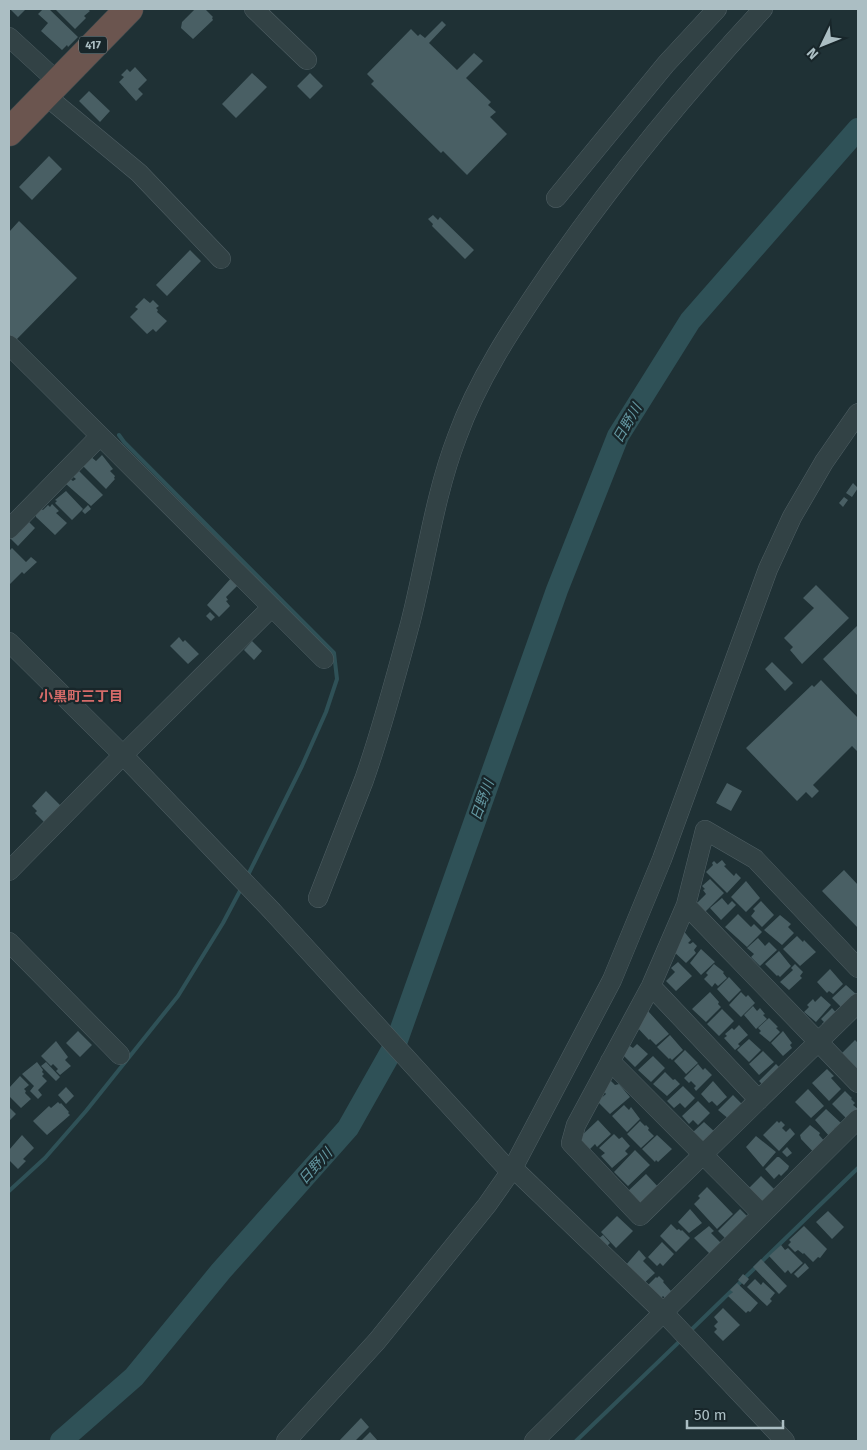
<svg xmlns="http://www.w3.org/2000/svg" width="867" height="1450" font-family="'Fira Sans','Noto Sans JP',sans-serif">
  <rect width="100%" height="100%" fill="#1f3135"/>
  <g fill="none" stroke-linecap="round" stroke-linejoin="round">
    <path stroke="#2f5157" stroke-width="4" d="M119,435L124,442L334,653L337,679L326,712L302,766L247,877
      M9,1191L45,1158L86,1111L178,996L223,923L242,887
      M689,1332L858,1168
      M576,1441L681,1340"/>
    <path stroke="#2f5157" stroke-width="22" d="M61,1441L134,1377L221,1271L348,1128L396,1043L557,590L618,436L690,321L858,129"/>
  </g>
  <path fill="#495f64" d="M10,9H26L18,17Z
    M43,9H49L78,37L68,47L67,45L62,50L41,31L48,23L38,14Z
    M55,9H87L90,11L84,16L86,18L75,29Z
    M195,9H205L213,17L212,18L213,20L193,39L181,28L182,22Z
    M442,21L446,25L429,43L457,70L474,53L483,61L466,78L491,102L488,105L496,112L490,117L507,134L467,175L443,151L441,153L371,84L374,81L367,74L411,29L418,36L420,34L425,38Z
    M135,67L147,80L138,89L143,94L136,101L119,82L124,77L121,75L127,69L130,72Z
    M252,73L267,87L236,118L222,104Z
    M310,73L323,86L310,99L297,86Z
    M89,91L110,111L100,122L79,101Z
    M49,156L62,169L32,200L19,187Z
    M433,215L438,220L440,217L474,250L465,259L432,226L433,224L428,219Z
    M19,221L77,278L15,341L9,334V232Z
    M190,250L201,261L167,296L156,285Z
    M144,298L150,303L153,300L159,306L156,308L158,310L157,312L167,321L156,332L153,329L147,334L130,317L138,309L135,307Z
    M102,455L113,469L110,471L115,476L114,478L115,479L106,489L82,465L90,456L96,461Z
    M77,469L103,495L91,506L66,484L70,479L73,481L76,479L71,475Z
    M853,483L858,488L852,497L846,493Z
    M66,491L83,509L72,520L55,503L57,501L55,500Z
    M844,497L848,500L843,507L839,503Z
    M52,504L59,511L56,513L67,523L55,535L36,517V514L41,509L43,510L48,505L50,507Z
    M88,505L91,509L85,514L82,511Z
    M27,520L35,528L18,546L9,537Z
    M12,548L26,562L31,557L37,562L24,574L22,572L9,585V551Z
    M232,577L239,584L226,597L228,600L226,601L230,606L219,617L207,605Z
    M816,585L849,618L802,664L790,650L793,647L784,638L814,608L803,598Z
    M210,612L215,617L211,621L206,616Z
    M858,625V696L823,659Z
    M179,637L183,642L185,640L199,654L188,664L170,646Z
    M252,641L262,651L254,660L244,650Z
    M772,662L793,683L785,691L765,669Z
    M821,680L858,718V752L852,746L813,785L819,791L812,798L806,792L797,801L746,748L812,685L814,687Z
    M727,783L742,791L731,811L716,803Z
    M46,791L61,806L48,826L35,813L37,811L32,806Z
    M722,860L726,865L724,866L734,876L736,873L741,878L727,893L706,872L713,865L712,863L714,861L717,864Z
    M844,870L858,885V928L822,891Z
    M710,879L724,893L703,914L695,905L706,894L703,890L705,889L702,886Z
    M746,881L760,898L746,912L731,897Z
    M722,898L728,905L732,901L736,905L721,920L710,908Z
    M761,901L774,915L762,927L751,916L755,911L753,909Z
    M738,914L751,927L754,924L762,932L747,947L725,927Z
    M780,915L791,924L788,927L794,933L782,945L764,930Z
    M682,929L691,940L688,943L690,944L693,942L697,946L694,950L696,953L686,963L671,949Z
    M797,936L803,942L804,940L816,952L800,966L783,949Z
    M758,938L765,946L769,942L777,950L760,966L751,957L754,954L747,948Z
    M701,949L715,962L701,975L690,963Z
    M779,951L791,966L780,977L778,975L777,976L765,964Z
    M678,962L692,976L676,991L666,981L675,972L671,968Z
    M714,964L724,972L723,973L727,978L718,986L715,983L712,987L704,979L708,975L706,973Z
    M795,964L803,972L800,976L802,978L789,990L780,982L793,970L791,968Z
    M830,969L843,984L833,994L829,991L827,993L817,982Z
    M729,977L741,990L729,1002L717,989Z
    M846,985L857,995L849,1015L832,998Z
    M710,992L719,1002L718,1004L721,1007L706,1022L692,1009Z
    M741,992L746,997L748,995L755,1003L741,1017L729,1005Z
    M821,996L831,1005L816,1022L804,1012L809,1007L807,1005L813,999L815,1002Z
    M753,1006L757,1011L760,1008L765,1014L763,1015L767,1019L756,1029L744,1015Z
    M832,1008L839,1016L824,1026L822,1024L824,1022L821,1019Z
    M722,1009L734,1021L719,1036L707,1024Z
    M648,1011L669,1034L656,1045L650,1039L649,1040L635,1025Z
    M769,1018L778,1027L776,1028L780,1032L770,1042L759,1033L761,1031L758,1028Z
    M739,1025L748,1035L738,1044L740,1046L735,1050L724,1038L727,1036L725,1034L732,1028L734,1030Z
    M78,1031L92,1045L80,1057L66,1043Z
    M783,1031L792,1043L790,1045L792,1048L783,1056L771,1043Z
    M670,1035L683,1050L672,1060L670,1058L669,1059L657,1047Z
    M749,1039L761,1050L749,1062L737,1050Z
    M855,1040L858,1043V1069L842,1053Z
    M56,1041L68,1057L65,1060L71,1066L60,1075L56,1071L58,1069L53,1064L51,1066L41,1056Z
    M637,1044L648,1054L635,1067L621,1053L630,1046L633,1048Z
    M685,1050L698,1063L686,1074L674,1061Z
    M763,1051L774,1062L759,1075L749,1064Z
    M653,1056L665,1068L651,1082L638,1070Z
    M37,1062L43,1070L42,1072L44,1074L42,1076L47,1081L38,1090L42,1095L38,1099L30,1091L34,1086L22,1074Z
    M46,1062L60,1077L56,1081L41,1066Z
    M698,1064L703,1070L705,1068L712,1075L696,1091L694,1088L696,1086L691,1081L689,1083L684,1078Z
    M776,1064L783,1071L766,1088L759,1081Z
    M827,1069L834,1076L831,1078L841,1089L829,1101L812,1083Z
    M665,1072L673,1080L675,1079L680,1084L667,1096L653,1084Z
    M20,1076L29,1085L24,1089L26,1091L25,1093L31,1099L21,1108L9,1096V1088Z
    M611,1081L615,1085L619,1084L630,1097L610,1114L599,1103V1100L606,1094L602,1089Z
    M713,1081L727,1097L717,1106L712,1101L709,1103L701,1094Z
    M683,1086L695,1098L685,1108L680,1103L674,1108L667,1101Z
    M66,1087L74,1096L66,1104L58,1095Z
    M808,1089L824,1106L811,1118L795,1102Z
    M845,1091L852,1098L851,1099L855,1103L853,1105L858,1109L848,1120L832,1104Z
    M733,1095L742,1104L730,1120L718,1110Z
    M698,1101L710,1113L698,1125L693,1120L689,1124L682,1116Z
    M58,1102L60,1104L61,1103L69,1112L68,1113L70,1115L47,1135L33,1121L49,1106L51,1108Z
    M624,1105L629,1110L631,1107L640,1119L627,1132L612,1116Z
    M9,1107L16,1114L9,1121Z
    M826,1109L841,1123L834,1129L836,1131L830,1137L815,1120Z
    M598,1120L611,1134L597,1147L595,1144L588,1151L578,1141L580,1137Z
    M640,1121L645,1126L646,1125L649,1128L648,1130L654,1136L641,1148L627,1134Z
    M777,1121L779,1123L781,1121L785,1125L782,1128L786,1132L790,1128L795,1134L779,1151L763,1135Z
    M704,1122L716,1133L705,1144L693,1132Z
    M810,1125L820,1133L819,1135L827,1144L820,1159L801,1139L800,1135Z
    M614,1134L619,1139L622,1137L630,1146L625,1151L628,1154L612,1168L601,1156L605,1153L599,1148Z
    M22,1135L34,1148L23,1159L26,1161L18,1169L9,1160V1150Z
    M657,1135L672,1149L658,1162L656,1160L655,1162L642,1149Z
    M756,1136L776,1152L763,1167L746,1147Z
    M787,1147L792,1153L787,1157L782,1152Z
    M635,1150L650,1165L628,1186L614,1172Z
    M777,1157H779L789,1166L788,1169L781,1176L779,1174L774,1179L765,1169Z
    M646,1174L661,1190L637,1205L626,1193Z
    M761,1176L778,1193L765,1205L748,1189Z
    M707,1187L733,1214L717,1229L694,1204L700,1198L698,1196Z
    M690,1209L702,1223L689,1233L678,1222Z
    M740,1209L751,1220L727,1240L718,1231Z
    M828,1211L844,1227L832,1239L816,1222Z
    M617,1216L633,1231L616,1248L601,1232Z
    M671,1224L677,1230L679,1229L681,1231L682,1230L690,1238L676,1252L660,1236Z
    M709,1226L714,1231L711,1233L723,1245L712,1256L694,1238Z
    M804,1226L827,1249L820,1258L818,1257L813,1262L804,1253L803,1254L798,1250L795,1252L788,1245L791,1242L789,1240Z
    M603,1235L610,1243L606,1247L598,1239Z
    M662,1242L674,1254L663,1266L660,1263L657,1266L648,1257Z
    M781,1245L785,1250L788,1248L803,1263L791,1274L788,1270L785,1273L769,1256Z
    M639,1250L646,1258L643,1261L655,1273L642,1285L625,1266Z
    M761,1259L787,1286L779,1294L753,1267Z
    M805,1263L809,1268L798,1278L794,1274Z
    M743,1274L749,1279L744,1285L738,1280Z
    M659,1276L664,1281L663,1282L671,1291L665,1298L663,1296L658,1301L645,1288L656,1277L657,1278Z
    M755,1279L761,1285L763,1282L775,1293L770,1299L772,1301L767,1306L747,1287Z
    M737,1283L758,1303L750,1312L748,1311L746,1313L728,1296L733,1292L730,1290Z
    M723,1308L740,1325L723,1341L714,1332L717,1329L714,1326L718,1322L714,1317Z
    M361,1418L369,1427L355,1441H339Z
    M370,1432L378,1441H361Z"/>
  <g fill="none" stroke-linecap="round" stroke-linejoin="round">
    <defs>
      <path id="minor" d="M254,9L307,60
        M9,37L58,82
        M45,95L139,173L221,259
        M556,198L666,64L717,9
        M9,345L324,659
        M9,529L99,437
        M9,642L123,755L273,912L504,1165L513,1168L664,1313L785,1441
        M9,871L123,755L272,607
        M318,898C333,859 349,819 364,780C382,729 396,676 410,624C426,562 434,497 457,437C478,379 512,328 546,278C612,182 684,94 763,9
        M686,905L858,1083
        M9,942L120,1055
        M858,968L755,859L705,830L686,905L651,986L576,1125L571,1143L640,1216L858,1003
        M651,986L759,1100
        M610,1061L762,1214
        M286,1441L377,1341L487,1205L513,1168L612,980L662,859L768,569L792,517L824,462L858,413
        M534,1441L858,1119"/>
      <path id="highway" d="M9,132L129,9"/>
    </defs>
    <use href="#minor" stroke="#4f5f64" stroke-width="20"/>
    <use href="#highway" stroke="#3d4c50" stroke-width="29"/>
    <use href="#minor" stroke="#324245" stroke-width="19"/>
    <use href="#highway" stroke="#6b554f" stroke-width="28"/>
  </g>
  <g text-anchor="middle" stroke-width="4.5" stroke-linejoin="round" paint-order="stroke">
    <rect fill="#18262a" stroke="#7f9095" stroke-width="1" x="79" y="36.5" width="28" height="17" rx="4"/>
    <g font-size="11" font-weight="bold" fill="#abbec3">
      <text x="93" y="49">417</text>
    </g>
    <g font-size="14" font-style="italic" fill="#6498a2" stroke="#18262a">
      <text transform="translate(627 423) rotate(-60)" y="5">日野川</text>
      <text transform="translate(482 800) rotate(-70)" y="5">日野川</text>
      <text transform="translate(315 1166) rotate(-48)" y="5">日野川</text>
    </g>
    <g font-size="14" font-weight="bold" fill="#d66b69" stroke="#18262a">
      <text x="81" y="701">小黒町三丁目</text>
    </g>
  </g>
  <rect width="867" height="1450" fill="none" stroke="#abbec3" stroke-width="20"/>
  <g transform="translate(822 45) rotate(227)" stroke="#18262a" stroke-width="4" paint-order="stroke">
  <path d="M0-4L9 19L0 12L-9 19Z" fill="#abbec3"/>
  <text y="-8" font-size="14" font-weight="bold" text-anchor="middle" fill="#abbec3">N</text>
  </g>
  <path d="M687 1420v8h96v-8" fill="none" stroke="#abbec3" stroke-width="2.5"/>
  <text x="694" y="1420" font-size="15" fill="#abbec3" stroke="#18262a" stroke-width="4" paint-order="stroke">50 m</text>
</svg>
